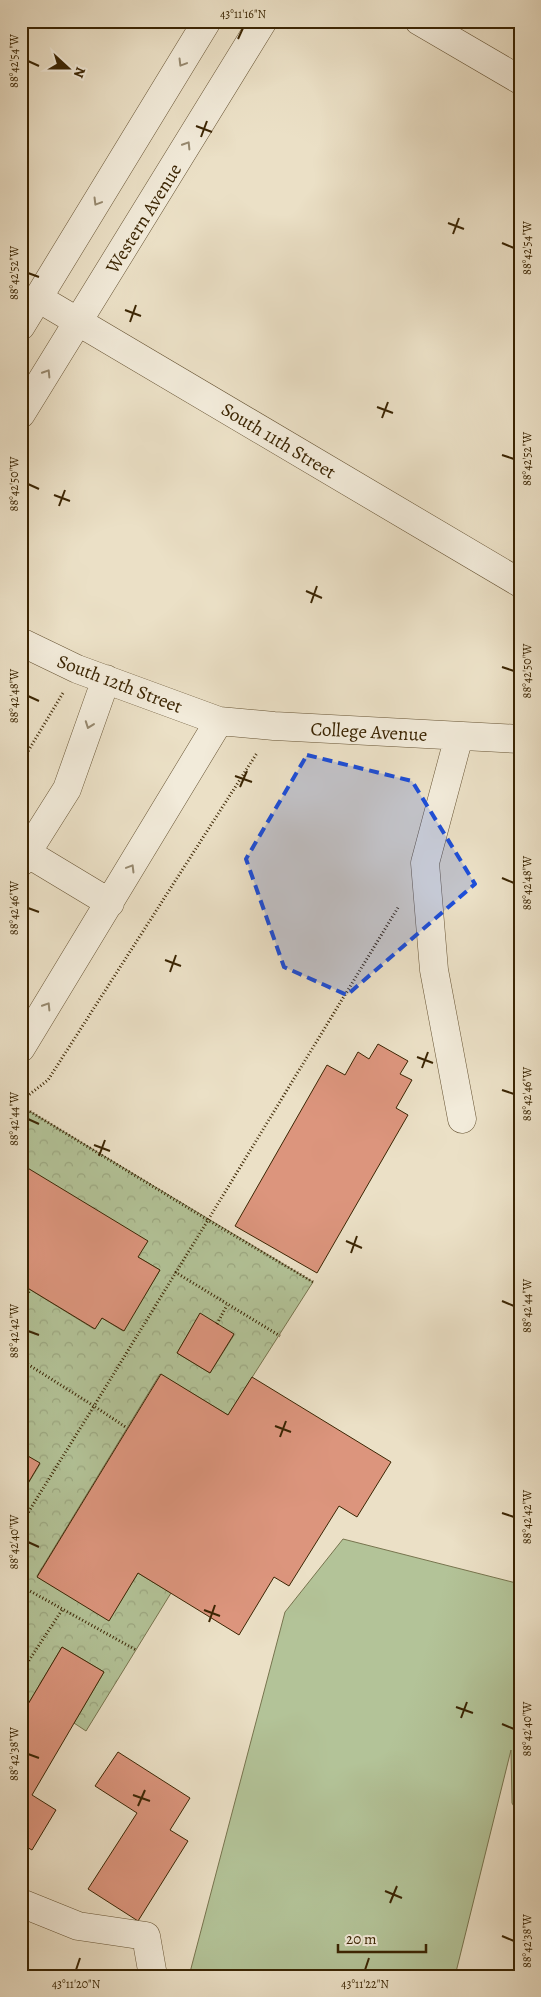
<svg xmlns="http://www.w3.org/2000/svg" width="541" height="1997" font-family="Alegreya,serif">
  <defs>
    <pattern id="park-crowns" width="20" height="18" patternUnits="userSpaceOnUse" patternTransform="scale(1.25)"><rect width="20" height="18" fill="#b3c398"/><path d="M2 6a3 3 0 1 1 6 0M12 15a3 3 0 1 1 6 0" fill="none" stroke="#9ba781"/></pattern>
  </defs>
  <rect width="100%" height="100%" fill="#ebe0c6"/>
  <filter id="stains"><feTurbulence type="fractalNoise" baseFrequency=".004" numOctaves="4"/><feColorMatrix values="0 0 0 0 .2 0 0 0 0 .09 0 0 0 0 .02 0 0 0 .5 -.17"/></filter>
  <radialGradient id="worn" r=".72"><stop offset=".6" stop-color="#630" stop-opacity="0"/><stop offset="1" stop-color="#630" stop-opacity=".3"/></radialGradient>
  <path fill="url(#park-crowns)" stroke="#77744e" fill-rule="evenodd" d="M21,1106L313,1282L228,1415L160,1374L37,1576L109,1620L138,1573L171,1593L86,1731L74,1723L104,1672L62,1647L21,1716V1495L40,1464L21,1452V1284L94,1329L102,1318L123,1331L160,1270L138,1257L26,1167L21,1174ZM200,1314L234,1335L210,1373L177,1353Z"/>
  <path fill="#b3c398" stroke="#77744e" d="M343,1539L520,1584V1817L512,1803L511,1750L455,1976H189L285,1612Z"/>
  <path fill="#dc957d" stroke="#3b2503" d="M378,1044L408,1061L400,1074L412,1080L396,1108L408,1115L317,1273L235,1226L327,1065L345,1075L358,1052L369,1059Z
    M26,1167L148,1241L138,1257L160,1270L124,1331L102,1318L95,1329L21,1284V1174Z
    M200,1313L234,1334L210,1373L177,1353Z
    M161,1374L228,1415L252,1377L391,1462L357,1517L339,1506L289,1586L274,1577L239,1635L138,1573L109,1621L37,1577Z
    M21,1452L40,1463L21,1495Z
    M62,1647L104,1672L32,1795L56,1810L32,1850L21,1844V1716Z
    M118,1752L190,1798L170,1830L188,1841L138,1921L88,1889L137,1813L95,1786Z"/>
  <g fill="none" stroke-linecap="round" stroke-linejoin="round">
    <defs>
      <path id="minor" d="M419,21L520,80
        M38,298L520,583
        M21,326L207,21
        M21,414L263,21
        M21,642L77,669L219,721L274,726L520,739
        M459,736L425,863L434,970L462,1119
        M27,853L110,903
        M21,862L67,789L106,679
        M21,1048L219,721
        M21,1903L78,1926L146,1936L153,1976"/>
    </defs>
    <use href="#minor" stroke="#675434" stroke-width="29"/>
    <path stroke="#3b2503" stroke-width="3" stroke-dasharray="1 2.5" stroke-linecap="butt" d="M21,763L63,693
      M21,1101L48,1080L257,753
      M21,1106L208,1220L94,1406L21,1360
      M175,1272L280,1336
      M313,1282L208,1220L399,906
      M21,1304L30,1290
      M217,1324L227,1305
      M21,1524L94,1406L127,1428
      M21,1586L136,1650
      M21,1663L26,1665L62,1610
      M21,1676L26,1665"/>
    <use href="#minor" stroke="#f2ebda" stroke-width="28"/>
  </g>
  <defs><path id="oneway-chevron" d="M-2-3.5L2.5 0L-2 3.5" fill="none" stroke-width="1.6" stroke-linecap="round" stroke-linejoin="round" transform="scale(1.25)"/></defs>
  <g stroke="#96886e">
    <use href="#oneway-chevron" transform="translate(182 63) rotate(121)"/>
    <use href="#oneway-chevron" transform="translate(187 145) rotate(-58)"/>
    <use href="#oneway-chevron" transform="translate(97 202) rotate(121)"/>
    <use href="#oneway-chevron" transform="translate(47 373) rotate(-58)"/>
    <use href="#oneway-chevron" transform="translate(89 725) rotate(110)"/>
    <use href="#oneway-chevron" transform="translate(131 868) rotate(-59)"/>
    <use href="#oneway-chevron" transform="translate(47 1006) rotate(-58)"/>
  </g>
  <path fill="#1d4ed8" fill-opacity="0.2" stroke="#1d4ed8" stroke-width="4" stroke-dasharray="10 6" stroke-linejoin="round" d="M307,755L412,781L475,884L347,995L284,967L246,859Z"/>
  <path fill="none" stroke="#3b2503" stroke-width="2" d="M238,39L243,28M28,61L39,66M196,126L212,132M201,137L207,121M448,223L464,229M453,234L459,218M502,243L514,248M28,273L39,277M125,310L141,316M130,322L136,305M377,407L393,413M382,418L388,402M502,455L514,459M28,484L39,489M54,495L70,501M59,506L65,490M306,591L322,598M311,603L317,586M502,667L514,671M28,696L39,701M235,776L252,782M240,787L247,771M502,878L514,883M28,908L39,912M165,960L181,966M170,972L176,955M417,1057L433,1063M422,1068L428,1052M502,1090L514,1094M28,1119L39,1124M94,1145L110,1151M99,1156L105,1140M346,1241L362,1248M351,1253L357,1236M502,1301L514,1306M28,1331L39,1335M275,1426L291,1432M280,1437L286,1421M502,1513L514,1517M28,1542L39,1547M204,1610L220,1616M209,1622L215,1605M456,1707L473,1713M461,1718L467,1702M502,1724L514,1729M28,1754L39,1758M133,1795L150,1801M138,1806L145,1790M385,1891L402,1898M390,1903L397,1886M502,1936L514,1941M76,1970L80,1958M365,1970L369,1958"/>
  <g text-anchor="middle" stroke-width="4" stroke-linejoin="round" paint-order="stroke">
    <g font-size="19" fill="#3b2503" stroke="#f2ebda">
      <text transform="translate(143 218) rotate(-58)" y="7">Western Avenue</text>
      <text transform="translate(279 440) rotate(31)" y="7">South 11th Street</text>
      <text transform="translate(120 683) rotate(21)" y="7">South 12th Street</text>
      <text transform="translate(369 731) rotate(3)" y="7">College Avenue</text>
    </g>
  </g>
  <rect width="541" height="1997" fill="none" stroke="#ebe0c6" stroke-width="55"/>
  <g transform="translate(68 68) rotate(111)" stroke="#f2ebda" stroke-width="4" paint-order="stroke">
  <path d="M0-4L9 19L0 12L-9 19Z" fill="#3b2503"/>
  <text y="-8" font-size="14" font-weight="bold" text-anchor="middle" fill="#3b2503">N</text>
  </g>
  <path d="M338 1944v8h88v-8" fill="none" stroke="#3b2503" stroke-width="2.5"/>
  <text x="346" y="1944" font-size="15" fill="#3b2503" stroke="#f2ebda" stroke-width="4" paint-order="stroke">20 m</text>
  <rect x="28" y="28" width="486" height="1942" fill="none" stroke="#3b2503" stroke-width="2"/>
  <g font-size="12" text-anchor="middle" fill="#3b2503">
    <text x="243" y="18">43°11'16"N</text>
    <text transform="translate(14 61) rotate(-90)" y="4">88°42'54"W</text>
    <text transform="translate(527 248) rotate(-90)" y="4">88°42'54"W</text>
    <text transform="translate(14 273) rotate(-90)" y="4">88°42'52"W</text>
    <text transform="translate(527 459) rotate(-90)" y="4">88°42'52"W</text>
    <text transform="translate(14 484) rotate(-90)" y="4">88°42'50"W</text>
    <text transform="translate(527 671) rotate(-90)" y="4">88°42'50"W</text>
    <text transform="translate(14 696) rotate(-90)" y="4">88°42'48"W</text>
    <text transform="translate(527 883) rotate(-90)" y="4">88°42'48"W</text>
    <text transform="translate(14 908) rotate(-90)" y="4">88°42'46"W</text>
    <text transform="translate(527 1094) rotate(-90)" y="4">88°42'46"W</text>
    <text transform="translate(14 1119) rotate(-90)" y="4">88°42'44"W</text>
    <text transform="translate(527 1306) rotate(-90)" y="4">88°42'44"W</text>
    <text transform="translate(14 1331) rotate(-90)" y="4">88°42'42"W</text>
    <text transform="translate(527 1517) rotate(-90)" y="4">88°42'42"W</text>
    <text transform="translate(14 1542) rotate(-90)" y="4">88°42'40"W</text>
    <text transform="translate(527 1729) rotate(-90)" y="4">88°42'40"W</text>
    <text transform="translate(14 1754) rotate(-90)" y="4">88°42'38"W</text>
    <text transform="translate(527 1941) rotate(-90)" y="4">88°42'38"W</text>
    <text x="76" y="1988">43°11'20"N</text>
    <text x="365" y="1988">43°11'22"N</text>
  </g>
  <rect width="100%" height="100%" filter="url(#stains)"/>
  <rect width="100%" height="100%" fill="url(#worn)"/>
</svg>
